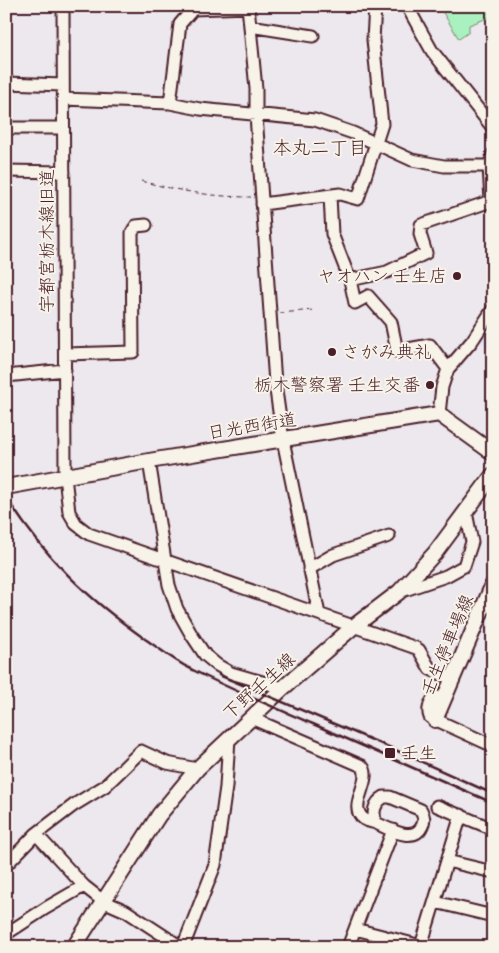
<svg xmlns="http://www.w3.org/2000/svg" width="499" height="953" font-family="Itim,'Klee One',sans-serif">
  <rect width="100%" height="100%" fill="#ece8ed"/>
  <filter id="ink" filterUnits="userSpaceOnUse"><feTurbulence type="fractalNoise" baseFrequency=".02" numOctaves="2"/><feDisplacementMap in="SourceGraphic" scale="10" xChannelSelector="R" yChannelSelector="G"/><feConvolveMatrix kernelMatrix="1 2 1 2 8 2 1 2 1" color-interpolation-filters="sRGB"/></filter>
  <g filter="url(#ink)">
    <path fill="#e4e1f0" d="M493,322V345L490,349L479,340Z"/>
    <path fill="#a9f1be" stroke="#7a8874" d="M439,6H493V16L469,25V32L459,39Z"/>
    <g fill="none" stroke-linecap="round" stroke-linejoin="round">
      <defs>
        <path id="minor" d="M63,6L65,476L69,512L76,524L89,534L416,648L419,650L430,669L452,679
          M248,6L256,89V115L275,383L283,440L319,614
          M407,6L432,51L493,128
          M250,26L313,36
          M6,83L63,85
          M63,99L170,103L200,109L315,120L353,133L412,160L444,166H489
          M170,103L180,24L193,9L248,7
          M6,128H63
          M6,171L64,172
          M330,196L332,234L350,280L355,303L368,296L391,322L397,351L430,345L448,369
          M262,204L340,194L358,199L382,124L373,40L375,6
          M350,280L387,272L426,253L420,234L421,225L491,201L489,166L493,154
          M65,354L133,352L132,233L136,226L146,225
          M6,376L65,370
          M439,414L442,387L448,369L472,341L493,309
          M149,461L169,585L177,609L191,634L205,655L217,665L231,673L283,688
          M309,569L333,555L389,536
          M399,592L446,576L464,566L472,542L466,512
          M444,698L436,697C430,701 427,710 430,717L493,746
          M251,718L362,766C374,779 346,807 364,819C367,821 372,822 376,823
          M384,797H390L421,810C424,816 425,820 422,826C414,844 389,829 376,823C372,813 374,803 384,797Z
          M437,806L493,829
          M36,834L84,886L103,901L126,911L181,947
          M447,861L493,872
          M6,865L36,834L74,805L105,786L141,751L167,763L197,769
          M435,902L493,916
          M355,929L425,947
          M6,934L46,908L84,886
          M421,946L461,815
          M183,947L215,865L226,787L229,738
          M348,947L393,830"/>
        <path id="major" d="M6,487L149,461L439,414L493,453
          M435,720L493,584
          M74,947L159,815L197,769L283,688L353,627L399,592L435,553L493,475"/>
      </defs>
      <use href="#minor" stroke="#4a1f2b" stroke-width="15"/>
      <use href="#major" stroke="#4a1f2b" stroke-width="18"/>
      <path stroke="#4a1f2b" stroke-width="1" stroke-dasharray="5 4" stroke-linecap="butt" d="M141,181C178,191 213,197 251,197
        M280,313L314,310"/>
      <use href="#minor" stroke="#f7f3e8" stroke-width="11"/>
      <use href="#major" stroke="#f7f3e8" stroke-width="14"/>
      <path stroke="#4a1f2b" stroke-width="2.5" d="M6,497C45,558 86,597 145,639C160,649 173,660 189,668C229,689 271,706 313,724C373,750 433,777 493,803
        M219,675L391,748L493,794"/>
    </g>
  </g>
  <g fill="#4a1f2b" stroke="#f7f3e8" stroke-width="2">
    <circle cx="457" cy="276" r="5"/>
    <circle cx="332" cy="352" r="5"/>
    <circle cx="430" cy="385" r="5"/>
    <rect x="384" y="747" width="12" height="12" rx="2.5"/>
  </g>
  <g text-anchor="middle" stroke-width="4" stroke-linejoin="round" paint-order="stroke">
    <g font-size="18" fill="#4a1f2b" stroke="#f7f3e8">
      <text transform="translate(47 241) rotate(-90)" y="6">宇都宮栃木線旧道</text>
      <text transform="translate(252 426) rotate(-9)" y="6">日光西街道</text>
      <text transform="translate(447 645) rotate(-67)" y="6">壬生停車場線</text>
      <text transform="translate(259 686) rotate(-42)" y="6">下野壬生線</text>
    </g>
    <g font-size="18" fill="#4a1f2b" stroke="#f7f3e8" text-anchor="end">
      <text x="447" y="282">ヤオハン 壬生店</text>
      <text x="342" y="358" text-anchor="start">さがみ典礼</text>
      <text x="420" y="391">栃木警察署 壬生交番</text>
      <text x="401" y="759" text-anchor="start">壬生</text>
    </g>
    <g font-size="19" fill="#4a1f2b" stroke="#f7f3e8">
      <text x="320" y="154">本丸二丁目</text>
    </g>
  </g>
  <rect width="499" height="953" fill="none" stroke="#f7f3e8" stroke-width="25"/>
  <rect x="12" y="12" width="474" height="928" fill="none" stroke="#4a1f2b" stroke-width="2" filter="url(#ink)"/>
</svg>
